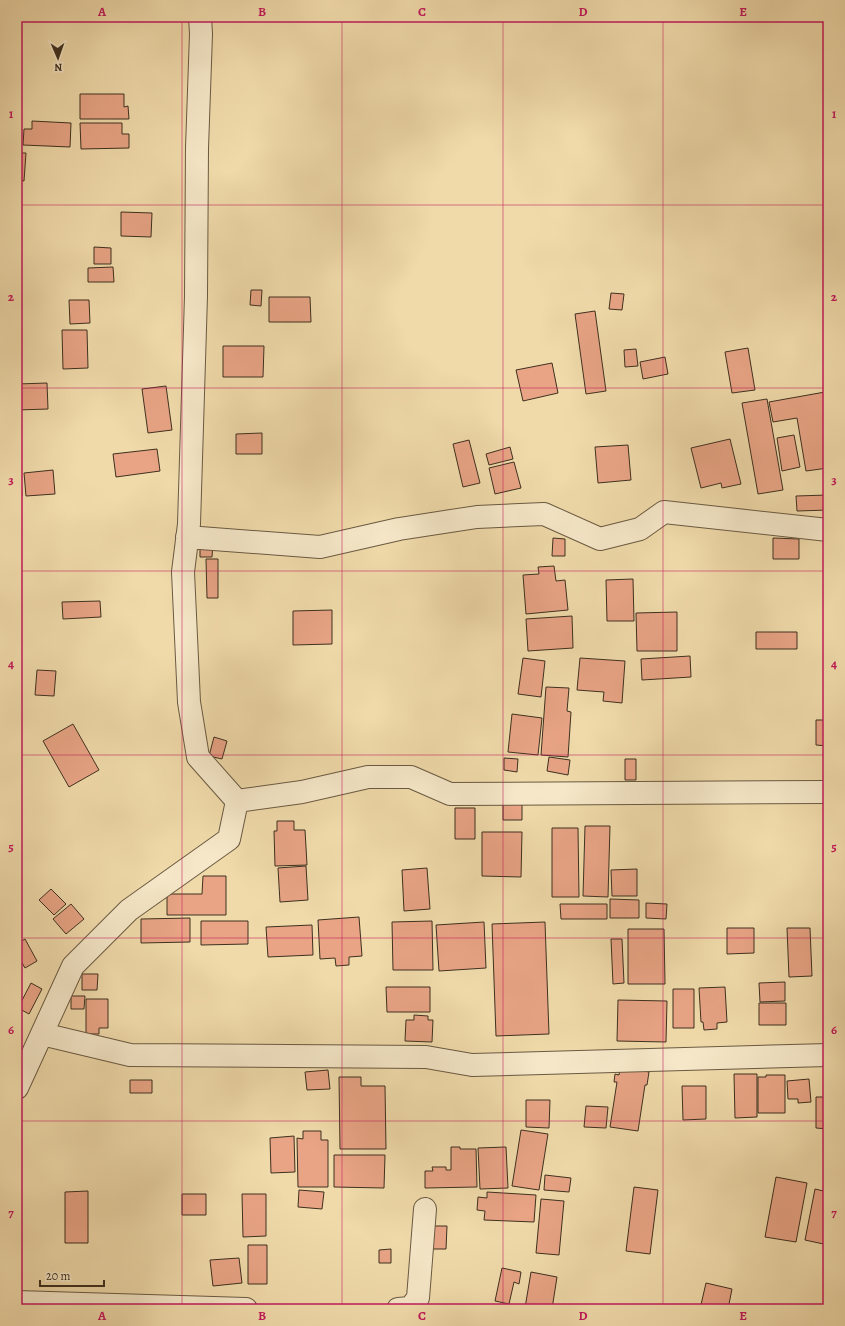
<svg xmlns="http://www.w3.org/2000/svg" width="845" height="1326" font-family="Alegreya,serif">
  <rect width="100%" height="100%" fill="#f0daaa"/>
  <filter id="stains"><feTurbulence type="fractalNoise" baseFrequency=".005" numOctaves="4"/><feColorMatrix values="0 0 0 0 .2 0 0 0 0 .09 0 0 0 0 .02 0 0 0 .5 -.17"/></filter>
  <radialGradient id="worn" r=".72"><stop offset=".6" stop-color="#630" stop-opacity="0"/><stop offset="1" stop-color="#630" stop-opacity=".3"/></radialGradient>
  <path fill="#e8a485" stroke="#3e301f" d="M80,94H124V107L128,106L129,119H80Z
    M32,121L71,123L70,147L23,145L24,129H32Z
    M80,123H122V134H129V148L81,149Z
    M17,153H26L24,181L17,180Z
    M121,212L152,213L151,237L121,236Z
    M94,247L111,248V264H94Z
    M113,267L114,282H88V268Z
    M251,290H262L261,306L250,305Z
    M611,293L624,294L622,310L609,309Z
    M269,297H310L311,322H269Z
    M69,300H89L90,323L70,324Z
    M595,311L606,391L586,394L575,314Z
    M62,330H87L88,368L63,369Z
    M223,346H264L263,377H223Z
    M748,348L755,390L732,393L725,352Z
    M636,349L638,366L625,367L624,350Z
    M665,357L668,374L643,379L640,362Z
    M552,363L558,393L523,401L516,370Z
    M47,383L48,409L17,410V384Z
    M166,386L172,430L148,433L142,389Z
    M825,392L828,405V468L806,471L797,418L773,422L769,402Z
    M767,399L783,490L758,494L742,403Z
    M262,433V454H236V434Z
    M794,435L800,467L782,471L777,438Z
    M730,439L741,484L722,488L721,483L701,488L691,448Z
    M469,440L480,483L463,487L453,444Z
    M628,445L631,480L598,483L595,447Z
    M510,447L513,459L489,465L486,454Z
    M157,449L160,471L116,477L113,454Z
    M514,462L521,488L495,494L489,468Z
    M53,470L55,494L26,496L24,473Z
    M17,474H21L22,496L17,497Z
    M828,495V510L797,511L796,496Z
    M553,538L565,539V556H552Z
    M773,538L799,539V559H773Z
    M200,542L213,543L212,557H200Z
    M206,559H218V598H207Z
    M554,566L556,581L565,580L568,610L526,614L523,575L539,574L538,567Z
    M633,579L634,621H607L606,580Z
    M100,601L101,617L63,619L62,602Z
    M332,610V644L293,645V611Z
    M677,612V651H637L636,613Z
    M572,616L573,648L528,651L526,619Z
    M756,632H797V649H756Z
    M690,656L691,677L642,680L641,659Z
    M523,658L545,661L541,697L518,694Z
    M580,658L625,661L622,703L603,701L604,692L577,690Z
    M37,670L56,671L54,696L35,695Z
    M825,670H828V693H827Z
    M546,687L569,688L567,711L571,712L568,757L541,755Z
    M512,714L542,718L538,755L508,752Z
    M816,720H828V746L816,745Z
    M73,724L99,770L69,787L43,741Z
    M214,737L227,741L222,759L209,756Z
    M549,757L570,760L568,775L547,771Z
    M504,758L518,759L517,772L504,770Z
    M625,759H636V780H625Z
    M824,759H828V774H824Z
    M503,802H522V820H503Z
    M455,808H475V839H455Z
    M277,821H294V830H305L307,865L275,866L274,831H277Z
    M585,826H610L608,897L583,896Z
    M552,828H578L579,897H552Z
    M482,832H522L521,877L482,876Z
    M306,866L308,900L280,902L278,868Z
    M427,868L430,909L404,911L402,870Z
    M637,869V896H612L611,870Z
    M203,876H226V915H167V894H202Z
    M51,889L66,904L54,915L39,900Z
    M610,899L639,900V918H610Z
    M646,903L667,904L666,919L646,918Z
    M71,904L84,919L66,934L53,919Z
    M560,904H607V919H561Z
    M359,917L362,956L349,957V965L336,966L335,958L320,959L318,920Z
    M190,918V942L141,943V919Z
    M201,921H248V944L201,945Z
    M432,921L433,970H393L392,922Z
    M484,922L486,968L439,971L436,925Z
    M545,922L549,1034L496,1036L492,924Z
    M312,925L313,955L268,957L266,927Z
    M727,928H754V953L727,954Z
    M787,928H810L812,976L789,977Z
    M628,929H664L665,984H628Z
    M25,939L37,961L25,968L17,954V944Z
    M611,939H622L624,983L613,984Z
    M82,974H98L97,990H82Z
    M785,982V1001L760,1002L759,983Z
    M31,983L42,989L29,1014L18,1008Z
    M386,987H430V1012H387Z
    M725,987L727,1022L717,1023V1029L704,1030L703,1022H701L699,988Z
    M673,989H694V1028H673Z
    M71,996H85L84,1009H71Z
    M86,999H108V1028H99V1034H86Z
    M618,1000L667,1001L666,1042L617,1041Z
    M759,1003H786V1025H759Z
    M414,1015L428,1016V1020H433L432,1042L405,1041L406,1020H414Z
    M620,1067L649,1072L647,1085H645L638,1131L610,1127L617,1082H614L615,1074L619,1075Z
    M328,1070L330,1089L307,1090L305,1072Z
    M734,1074H757V1117L735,1118Z
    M766,1075H785V1113H758V1077H766Z
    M339,1077H361V1086H385L386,1149H340Z
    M809,1079L811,1102L798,1103V1099H788L787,1081Z
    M130,1080H152V1093H130Z
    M682,1086H706V1119L683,1120Z
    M816,1097H828V1129L816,1128Z
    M526,1100H550L549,1128L526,1127Z
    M586,1106L608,1107L606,1128L584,1127Z
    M521,1130L548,1134L539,1190L512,1186Z
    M303,1131H321V1140H328V1187H298L297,1138L303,1139Z
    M294,1136L295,1172L271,1173L270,1138Z
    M451,1147H460V1149H476L477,1187L425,1188V1171H433L432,1167H446V1170H451Z
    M506,1147L508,1188L480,1189L478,1148Z
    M334,1155H385L384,1188L334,1187Z
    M545,1175L571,1178L569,1192L544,1190Z
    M776,1177L807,1183L796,1242L765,1237Z
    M634,1187L658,1190L650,1254L626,1251Z
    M815,1189L828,1192V1245L805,1240Z
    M299,1190L324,1192L322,1209L298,1207Z
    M88,1191V1243H65V1192Z
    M487,1192L536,1195L534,1222L484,1220L485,1211L477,1210L478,1197L487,1198Z
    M182,1194H206V1215H182Z
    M242,1194H266V1236L243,1237Z
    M541,1199L564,1201L559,1255L536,1253Z
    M430,1226H447L446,1249H430Z
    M248,1245H267V1284H248Z
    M391,1249V1263H379V1250Z
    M239,1258L242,1283L213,1286L210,1260Z
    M502,1268L521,1272L519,1284L514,1282L509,1304L495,1301Z
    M531,1272L557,1277L552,1309L525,1308Z
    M706,1283L732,1289L728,1309H700Z"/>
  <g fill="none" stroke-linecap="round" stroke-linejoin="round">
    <defs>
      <path id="minor" d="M200,17L201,34L197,148L196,296L189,524L183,572L189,702L198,757L237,801L302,792L368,777H411L450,794L828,792
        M187,537L320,547L399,529L477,517L544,514L600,539L640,529L664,512L828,530
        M42,1034L130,1055L426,1057L472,1065L828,1055
        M17,1088L73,966L129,910L229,839L237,801
        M17,1302L246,1309
        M398,1309L410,1308L418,1298L425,1209"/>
    </defs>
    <use href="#minor" stroke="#6a5a42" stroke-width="24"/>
    <use href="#minor" stroke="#f5e7c8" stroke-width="22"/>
  </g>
  <path fill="none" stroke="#c2185b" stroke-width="1" stroke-opacity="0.55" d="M182,17V1309M342,17V1309M503,17V1309M663,17V1309M17,205H828M17,388H828M17,571H828M17,755H828M17,938H828M17,1121H828"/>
  <rect width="845" height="1326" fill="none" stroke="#f0daaa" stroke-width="44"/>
  <g transform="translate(58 58) rotate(178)" stroke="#f5e7c8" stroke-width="3" paint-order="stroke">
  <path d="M0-3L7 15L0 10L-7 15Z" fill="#3e301f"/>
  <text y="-6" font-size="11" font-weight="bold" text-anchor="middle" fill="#3e301f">N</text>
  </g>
  <path d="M40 1280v6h64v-6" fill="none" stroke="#3e301f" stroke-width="2"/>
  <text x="46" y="1280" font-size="12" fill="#3e301f" stroke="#f5e7c8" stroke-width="3" paint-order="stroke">20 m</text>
  <rect x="22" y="22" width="801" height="1282" fill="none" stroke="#c2185b" stroke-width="1.5"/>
  <g font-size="13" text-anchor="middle" font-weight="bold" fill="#c2185b">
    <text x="102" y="16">A</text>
    <text x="262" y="16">B</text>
    <text x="422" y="16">C</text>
    <text x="583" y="16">D</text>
    <text x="743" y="16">E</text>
    <text x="11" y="118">1</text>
    <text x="834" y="118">1</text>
    <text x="11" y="301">2</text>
    <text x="834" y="301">2</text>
    <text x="11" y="484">3</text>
    <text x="834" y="484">3</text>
    <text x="11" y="668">4</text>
    <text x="834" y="668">4</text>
    <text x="11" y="851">5</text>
    <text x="834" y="851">5</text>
    <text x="11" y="1034">6</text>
    <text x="834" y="1034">6</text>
    <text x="11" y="1217">7</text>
    <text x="834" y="1217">7</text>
    <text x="102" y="1320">A</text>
    <text x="262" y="1320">B</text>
    <text x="422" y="1320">C</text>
    <text x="583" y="1320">D</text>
    <text x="743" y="1320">E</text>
  </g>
  <rect width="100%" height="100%" filter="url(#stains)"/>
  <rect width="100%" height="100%" fill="url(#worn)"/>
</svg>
